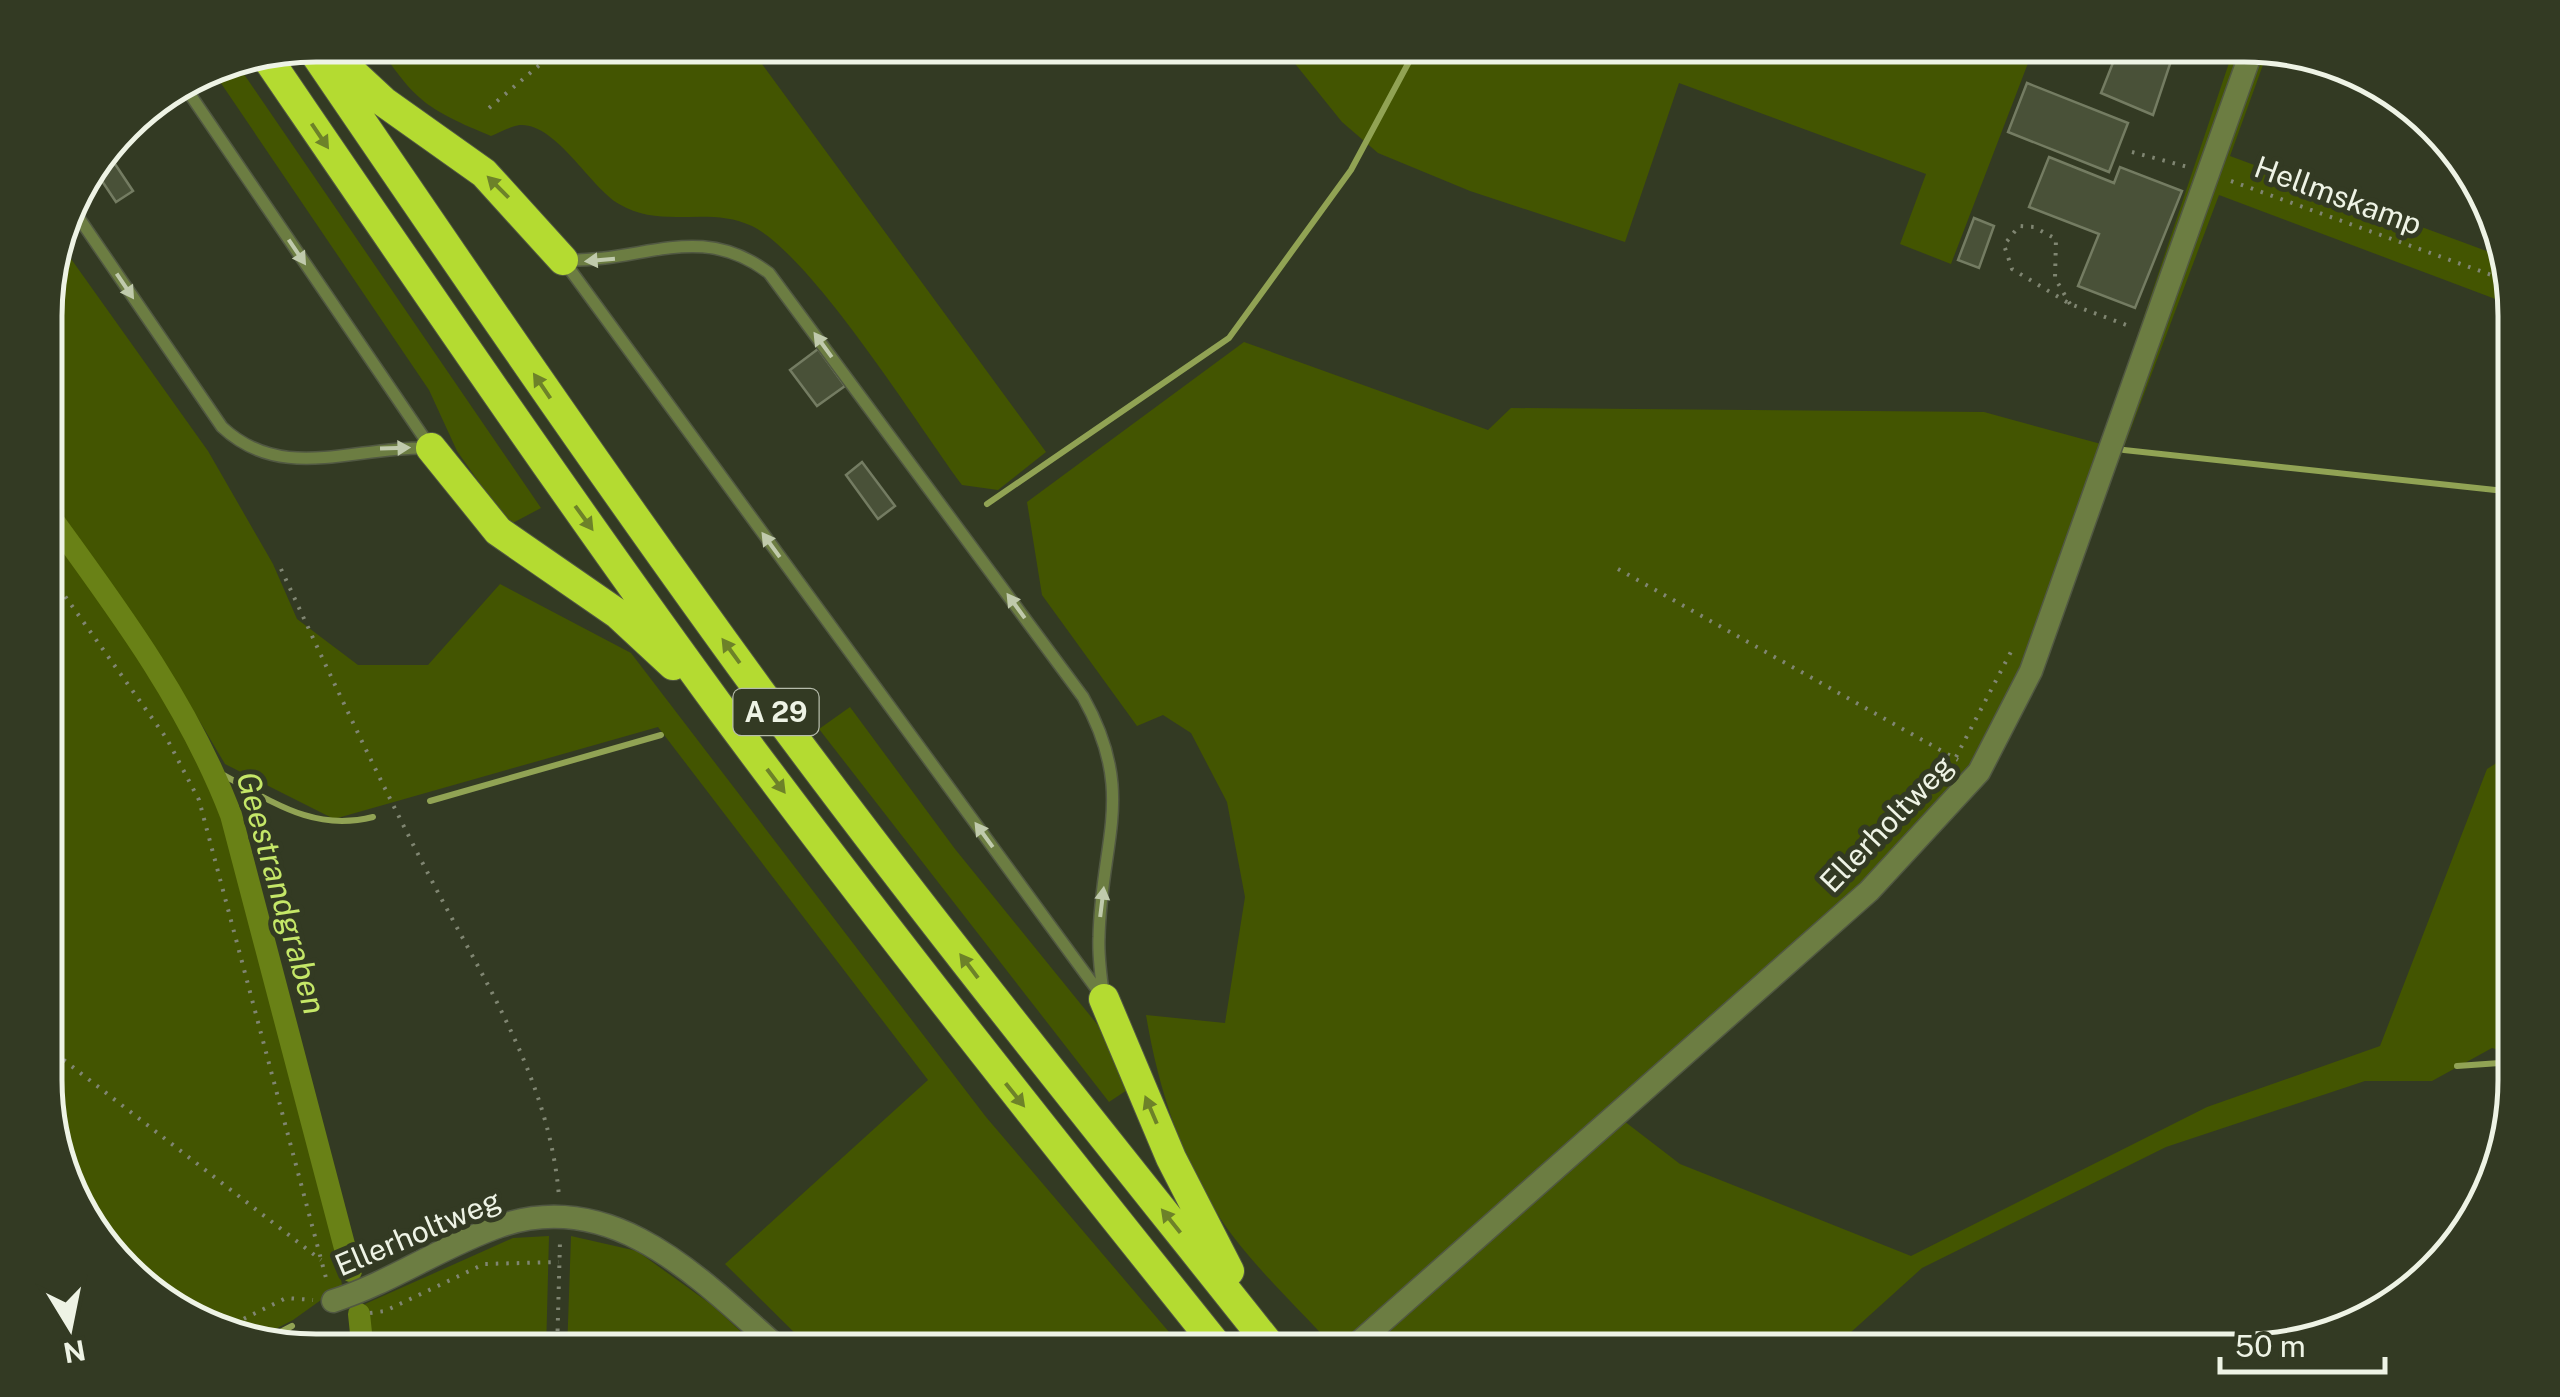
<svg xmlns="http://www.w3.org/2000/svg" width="2560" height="1397" font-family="'Public Sans',sans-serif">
  <rect width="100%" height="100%" fill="#333a23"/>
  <path fill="#435501" d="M378,45H748L1046,452L998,490L962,485C917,424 812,256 752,226C708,205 662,230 619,204C590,187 556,123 520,125C511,126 499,133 491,136C429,110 415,102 378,45Z
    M1280,45H2035L1951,264L1900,244L1926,174L1679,83L1625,242L1470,191L1378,153L1342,122Z
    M2235,45L2268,51L2230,156L2500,256L2514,306L2219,195L2037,678L1984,776L1624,1121L1680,1164L1911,1256L2207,1107L2380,1046L2487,769L2514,752V1054L2492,1048L2432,1081H2365L2166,1147L1922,1268L1829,1352H1338C1301,1310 1250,1264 1220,1218C1180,1156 1158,1087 1146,1015L1225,1023L1245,897L1227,802L1191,733L1163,715L1137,726L1042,595L1027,502L1244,342L1488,430L1511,408L1984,412L2101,444Z
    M235,61L541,508L509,525L457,451L429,390L210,67Z
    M59,242L208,451L273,564L297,619L358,665H428L500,584L631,653L986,1117L1186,1352H814L725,1264L928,1080L658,727L334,819L225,764L159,653L47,498V282Z
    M47,526C115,619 182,711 227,817L333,1228L342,1285L293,1320L260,1337L181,1316L91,1232L47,1115Z
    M850,707L955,849L1101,1029L1127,1090L1109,1102L819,729Z
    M549,1236L546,1352H374L365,1304L513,1238Z
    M571,1236L637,1251L712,1305L763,1352H567Z"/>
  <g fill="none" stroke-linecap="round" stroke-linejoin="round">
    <path stroke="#91a354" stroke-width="6" d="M2124,450L2514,492
      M987,504L1229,338L1351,170L1418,45
      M214,770C268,798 310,833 373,817
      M430,801L661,735
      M2457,1066L2514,1062
      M267,1339L292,1326"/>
    <path stroke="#698116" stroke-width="22" d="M47,512C117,608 188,703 231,815L351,1271
      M359,1314L363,1352"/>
  </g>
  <path fill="#495138" stroke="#747c62" stroke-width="2.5" d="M2120,45H2147L2173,55L2153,115L2101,93Z
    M2027,83L2128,123L2109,172L2008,132Z
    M107,152L133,191L116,202L94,169Z
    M2049,157L2114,183L2120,167L2182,191L2135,308L2078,286L2099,234L2029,207Z
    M1974,218L1994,226L1979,268L1958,260Z
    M818,349L845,386L817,406L790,370Z
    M862,462L895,506L878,519L846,475Z"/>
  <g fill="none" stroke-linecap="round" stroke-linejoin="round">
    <defs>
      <path id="lane" d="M183,84L431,448
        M70,205L222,427C283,484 355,445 431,448
        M563,260L1101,995
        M564,260C643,263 699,220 769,273L1083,697C1137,793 1101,839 1099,937C1098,958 1101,978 1104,999"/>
      <path id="street" d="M333,1301C392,1282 442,1246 500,1226C616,1186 704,1283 783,1352
        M1348,1352L1869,891L1979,772L2031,671L2253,47"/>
      <path id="highway" d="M310,46C457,262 604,478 758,689C924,915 1101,1133 1275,1352
        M328,50L384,102L484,173L563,260
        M265,55C416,276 566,497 724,713C885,930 1053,1141 1222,1352
        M431,448L498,531L618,614L673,665
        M1104,999L1171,1158L1229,1271"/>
    </defs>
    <use href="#lane" stroke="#515842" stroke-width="14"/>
    <use href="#street" stroke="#515842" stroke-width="25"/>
    <use href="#highway" stroke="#515842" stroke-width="32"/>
    <path stroke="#808672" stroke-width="4" stroke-dasharray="2.5 8" stroke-linecap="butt" d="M489,108L563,45
      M2132,152L2188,167
      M2231,181L2508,281
      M2070,304L2055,278L2056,239L2034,227L2019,226L2004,245L2012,269L2070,304L2129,326
      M281,569C330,675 379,780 433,883C486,984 550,1081 559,1197
      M1618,569L1958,760
      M47,571L167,739L199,800L326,1278
      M1956,757L2014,646
      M47,1047L321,1260
      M370,1313L385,1311L484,1264L559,1262
      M225,1328L286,1298L313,1300
      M557,1352L560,1242"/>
    <use href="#lane" stroke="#6c7d42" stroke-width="11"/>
    <use href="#street" stroke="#6c7d42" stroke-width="22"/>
    <use href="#highway" stroke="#b4db31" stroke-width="30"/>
  </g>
  <defs><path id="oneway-solid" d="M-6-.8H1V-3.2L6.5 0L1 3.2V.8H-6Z" transform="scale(2.5)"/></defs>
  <g fill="#6d8229">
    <use href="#oneway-solid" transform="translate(320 136) rotate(56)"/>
    <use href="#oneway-solid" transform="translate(498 187) rotate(-135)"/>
    <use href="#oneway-solid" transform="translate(542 386) rotate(-124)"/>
    <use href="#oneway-solid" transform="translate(584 518) rotate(54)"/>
    <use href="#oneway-solid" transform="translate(731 651) rotate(-126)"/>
    <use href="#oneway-solid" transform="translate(776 781) rotate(53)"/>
    <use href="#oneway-solid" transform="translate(969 966) rotate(-127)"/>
    <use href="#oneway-solid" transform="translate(1015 1095) rotate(51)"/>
    <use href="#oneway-solid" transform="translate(1151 1110) rotate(-113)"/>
    <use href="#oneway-solid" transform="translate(1171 1221) rotate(-129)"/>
  </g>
  <g fill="#c0caac">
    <use href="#oneway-solid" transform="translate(297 252) rotate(56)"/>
    <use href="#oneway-solid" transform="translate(600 260) rotate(175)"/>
    <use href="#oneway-solid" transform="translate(125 286) rotate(56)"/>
    <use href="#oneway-solid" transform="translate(823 345) rotate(-126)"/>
    <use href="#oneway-solid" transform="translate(395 448) rotate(-2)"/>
    <use href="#oneway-solid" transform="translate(771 545) rotate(-126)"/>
    <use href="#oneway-solid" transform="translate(1016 606) rotate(-126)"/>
    <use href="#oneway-solid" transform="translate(984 835) rotate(-126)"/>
    <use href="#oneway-solid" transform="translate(1102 902) rotate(-83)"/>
  </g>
  <g text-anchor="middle" stroke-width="10" stroke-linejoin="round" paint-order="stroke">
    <rect fill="#333a23" stroke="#b6bcab" stroke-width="2.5" x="733.5" y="689" width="85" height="46" rx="8"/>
    <g font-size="28" font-weight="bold" fill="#eef3e5">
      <text x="776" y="722">A 29</text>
    </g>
    <g font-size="30" fill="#eef3e5" stroke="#333a23">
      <text transform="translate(2338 196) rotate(20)" y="10">Hellmskamp</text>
      <text transform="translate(1887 824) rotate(-46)" y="10">Ellerholtweg</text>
      <text transform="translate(418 1233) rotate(-23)" y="10">Ellerholtweg</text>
    </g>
    <g font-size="32" font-style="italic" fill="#c5e768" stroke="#333a23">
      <text transform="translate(281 893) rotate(74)" y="11">Geestrandgraben</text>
    </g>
  </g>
  <path d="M0 0H2560V1397H0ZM316 62H2244A254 254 0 0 1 2498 316V1080A254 254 0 0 1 2244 1334H316A254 254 0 0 1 62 1080V316A254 254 0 0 1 316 62Z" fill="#333a23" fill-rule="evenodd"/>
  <path fill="none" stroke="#eef3e5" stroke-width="5" d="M316 62H2244A254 254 0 0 1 2498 316V1080A254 254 0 0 1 2244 1334H316A254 254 0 0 1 62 1080V316A254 254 0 0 1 316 62Z"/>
  <g transform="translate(70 1327) rotate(170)" stroke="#333a23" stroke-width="8" paint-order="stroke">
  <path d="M0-8L18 38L0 25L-18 38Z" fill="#eef3e5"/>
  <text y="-15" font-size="28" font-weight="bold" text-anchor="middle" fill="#eef3e5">N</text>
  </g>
  <path d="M2220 1357v15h165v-15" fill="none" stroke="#eef3e5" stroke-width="5"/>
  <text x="2235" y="1357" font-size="30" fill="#eef3e5" stroke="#333a23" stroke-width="8" paint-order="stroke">50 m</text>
</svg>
